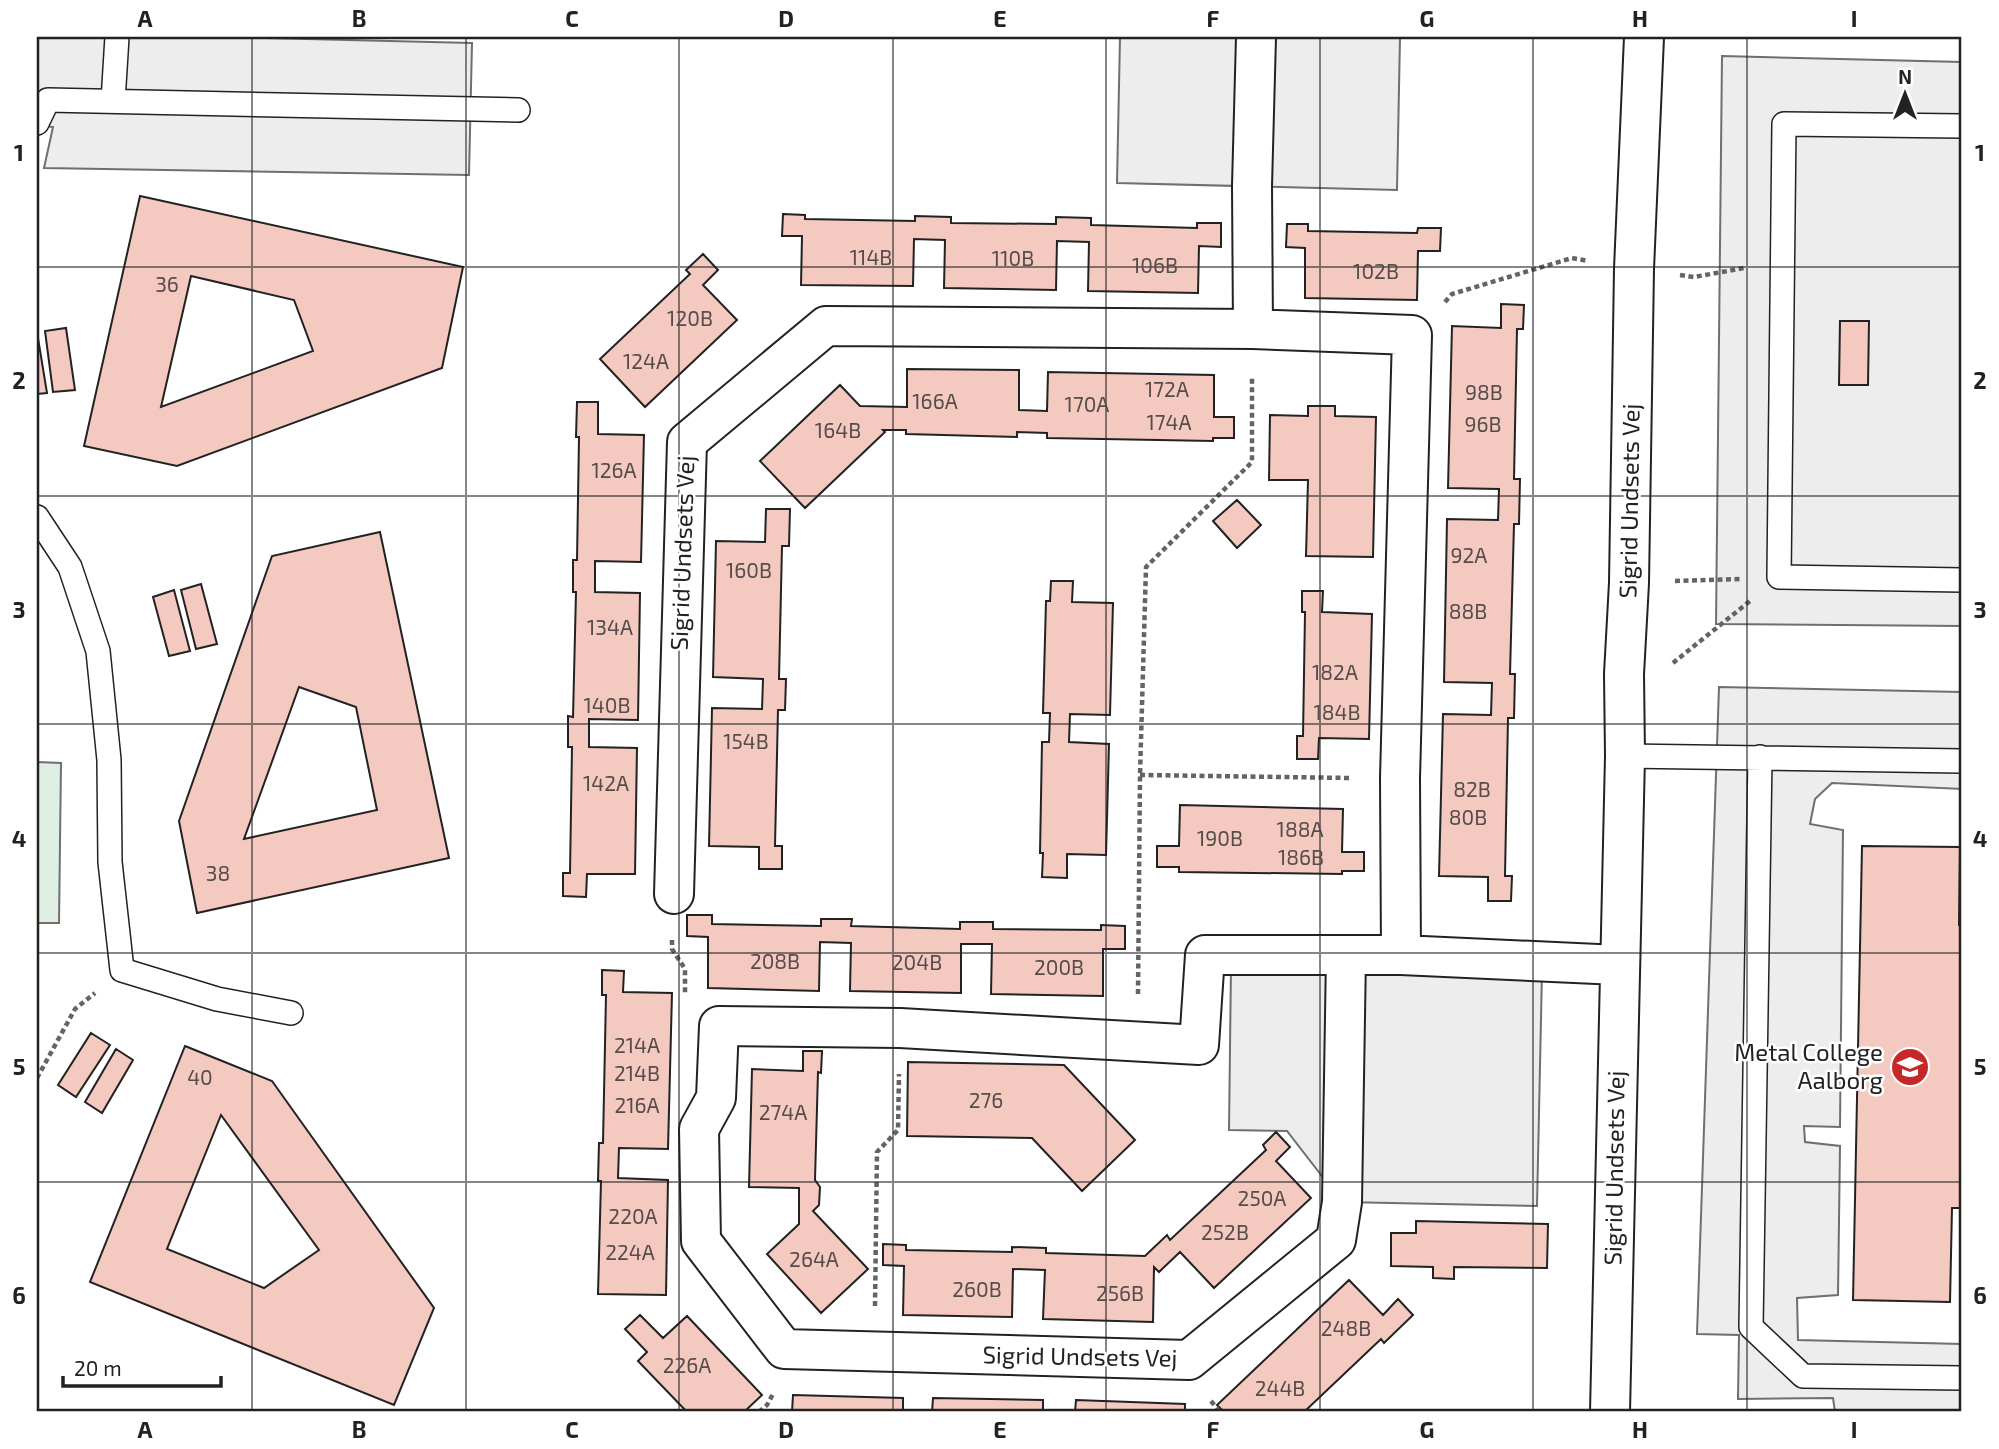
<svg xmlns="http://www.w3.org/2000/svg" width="1999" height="1449" font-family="'Exo 2',sans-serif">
  <rect width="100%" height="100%" fill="#fff"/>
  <path fill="#e0efe3" stroke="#6f6f6f" stroke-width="2" d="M37,762L61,763L59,923H37Z"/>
  <path fill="#ededed" stroke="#6f6f6f" stroke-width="2" d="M37,37H227L472,43L469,175L44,168L53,127L37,125Z
    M1120,37H1400L1397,190L1117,183Z
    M1722,56L1962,62V626L1716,624Z
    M1719,687L1962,692V789L1832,783L1815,799L1810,824L1843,830L1840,1127L1804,1126L1805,1142L1840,1146L1838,1295L1797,1298L1798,1340L1962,1344V1412H1835L1833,1398L1738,1399L1739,1335L1697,1334Z
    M1231,966L1542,972L1537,1206L1342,1202L1287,1131L1229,1130Z"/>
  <path fill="#f3c9c0" stroke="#222" stroke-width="2" fill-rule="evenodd" d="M140,196L463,267L442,368L177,466L84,446ZM191,276L294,300L313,351L161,407Z
    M783,214L805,215V219L915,221V216L951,217V223L1056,224V217L1091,218V225L1197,228V223H1221V247L1199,246L1198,293L1088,291L1089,242L1057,241L1056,290L944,288L945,240L914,239L913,286L801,285L802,236H782Z
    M1287,224H1308V231L1417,233L1418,228H1441L1440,251H1418L1417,300L1305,298V248L1286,247Z
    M703,254L718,270L703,285L737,320L645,407L600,359L690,274L686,270Z
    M1501,304L1524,305L1523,329H1517L1514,479H1520L1519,524H1514L1510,674H1515L1514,718H1508L1505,876H1512L1511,901H1488V877L1439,876L1443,714L1491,715L1492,683L1444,682L1447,519L1498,520L1499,489L1448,488L1452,326L1501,328Z
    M1840,321H1869L1868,385H1839Z
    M66,328L75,390L53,392L45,331Z
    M37,332L47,393L37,394Z
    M907,369L1019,370V410L1047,411L1048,372L1214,375V417H1234V438H1213V441L1047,438V433L1017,432V437L906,434V430H883L885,432L805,508L760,461L840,385L860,406L907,407Z
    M577,402H598V434L644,435L641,562L595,561V592L640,593L638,720L589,719V747L637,748L635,874H587L586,897L563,896V873H570L572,747H568V716L573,717L576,592H573V560H577L579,437H576Z
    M1308,406H1335V416L1376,417L1373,557L1306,556L1308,480H1269L1270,415L1308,416Z
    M1237,500L1261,525L1237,548L1213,521Z
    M766,509H790L789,546H782L779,679H786L785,710H778L775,846H782V869H759V847L709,846L712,708L762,709L763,679L713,677L716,541L765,542Z
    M380,532L449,858L197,913L179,821L272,556ZM299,687L356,707L377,810L244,839Z
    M1051,581H1073L1072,602L1113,603L1110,715L1070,714L1069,742L1109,744L1106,855L1067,854V878L1042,877L1043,853H1040L1042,742H1049L1050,713H1043L1046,601H1050Z
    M201,584L217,644L196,649L181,590Z
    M174,590L190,651L169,656L153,597Z
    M1302,591H1323L1322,612L1372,614L1369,739L1319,738L1318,759H1297V736H1303L1305,612H1302Z
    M1180,805L1343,809L1342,852H1364V871H1342V874L1179,872V867H1157V846H1179Z
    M1862,846L1960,847L1959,925H1962V1208H1952L1950,1302L1853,1300Z
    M687,915H712V924L821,926V919H852L851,926L960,929V922H993V929L1101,930V925L1125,926V949H1103V996L991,994L992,944H961V993L850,991L851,943L820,942L819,991L708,988V937L687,936Z
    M602,970L624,971L623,992L672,993L668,1149L619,1148L618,1178L668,1180L666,1295L598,1294L601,1181H598L599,1143H603L606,995H602Z
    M91,1033L110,1045L76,1097L58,1085Z
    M185,1046L272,1081L434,1308L394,1405L90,1282ZM221,1115L319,1250L264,1288L167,1249Z
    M116,1049L133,1060L102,1113L85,1102Z
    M803,1051H822L821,1073L818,1072L815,1180L820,1187L819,1205L813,1211L868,1269L821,1313L767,1254L799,1224V1188L749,1187L752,1069L803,1071Z
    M908,1062L1064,1065L1135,1140L1082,1191L1032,1138L907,1136Z
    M1276,1132L1290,1147L1276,1161L1311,1198L1214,1288L1180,1252L1159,1272L1154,1267L1153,1322L1043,1319L1045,1270L1013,1269L1012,1317L903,1315L904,1266L883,1265V1244L906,1245V1250L1012,1252V1247L1046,1248V1253L1145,1256L1167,1235L1170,1240L1266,1150L1263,1145Z
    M1416,1221L1548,1224L1547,1268L1454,1267V1279L1433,1278V1267L1391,1266V1233H1416Z
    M1349,1280L1383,1315L1398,1299L1413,1315L1384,1343L1381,1339L1304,1412H1224L1217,1405Z
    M640,1315L663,1338L687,1316L762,1395L744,1412H687L638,1361L647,1352L625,1329Z
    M793,1395L903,1398V1412H792Z
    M933,1398L1043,1400V1412H932Z
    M1076,1400L1185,1404V1412H1075Z"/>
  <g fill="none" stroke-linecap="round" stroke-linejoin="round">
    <defs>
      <path id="lane" d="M113,101L117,37
        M37,123L48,100L518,110
        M1962,126L1784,124L1779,577L1962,580
        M37,517L70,567L98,651L109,760L110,862L122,970L217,999L291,1013
        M1625,756L1962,761
        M1760,757L1751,1327L1803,1376L1962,1378"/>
      <path id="street" d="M1253,329L1412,335L1400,778L1401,955
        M674,894L687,442L826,326L1253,329L1252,186L1256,37
        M1346,955L1342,1202L1336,1240L1189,1360L784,1349L701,1241L699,1129L716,1098L719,1026L900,1028L1199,1045L1205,955H1401L1619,965
        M1610,1412L1625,756L1624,674L1629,583L1634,269L1644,37"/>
    </defs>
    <use href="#lane" stroke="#222" stroke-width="26"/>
    <use href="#street" stroke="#222" stroke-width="42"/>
    <path stroke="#646464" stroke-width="4.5" stroke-dasharray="5 3.5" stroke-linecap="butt" d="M1680,275L1694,277L1744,268
      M1445,302L1452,294L1572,258L1588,261
      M1675,581L1740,579
      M1673,663L1750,601
      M1140,775L1352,778
      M672,940V949L685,969V994
      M1138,994L1140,775L1146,567L1252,462V376
      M37,1078L75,1009L95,993
      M875,1306L877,1152L898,1130L899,1074
      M1211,1401L1220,1412
      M759,1412L767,1405L773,1394"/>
    <use href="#lane" stroke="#fff" stroke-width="23"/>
    <use href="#street" stroke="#fff" stroke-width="38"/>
  </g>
  <path fill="none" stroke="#222" stroke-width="2" stroke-opacity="0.55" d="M252,37V1412M466,37V1412M679,37V1412M893,37V1412M1106,37V1412M1320,37V1412M1533,37V1412M1747,37V1412M37,267H1962M37,496H1962M37,724H1962M37,953H1962M37,1182H1962"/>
  <defs>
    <symbol id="university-disc" viewBox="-11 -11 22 22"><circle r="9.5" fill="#c62828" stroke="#fff"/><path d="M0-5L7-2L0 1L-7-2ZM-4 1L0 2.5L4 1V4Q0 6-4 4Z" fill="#fff"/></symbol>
  </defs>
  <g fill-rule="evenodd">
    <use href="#university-disc" x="1888" y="1045" width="44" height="44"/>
  </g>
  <g text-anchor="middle" stroke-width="5" stroke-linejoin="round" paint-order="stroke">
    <g font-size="21" fill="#564c4a">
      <text x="871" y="265">114B</text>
      <text x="1013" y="266">110B</text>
      <text x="1155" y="273">106B</text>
      <text x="1376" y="279">102B</text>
      <text x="167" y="292">36</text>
      <text x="690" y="326">120B</text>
      <text x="646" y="369">124A</text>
      <text x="1167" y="397">172A</text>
      <text x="1484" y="400">98B</text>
      <text x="935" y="409">166A</text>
      <text x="1087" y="412">170A</text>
      <text x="1169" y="430">174A</text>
      <text x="1483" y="432">96B</text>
      <text x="838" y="438">164B</text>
      <text x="614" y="478">126A</text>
      <text x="1469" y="563">92A</text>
      <text x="749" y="578">160B</text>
      <text x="1468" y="619">88B</text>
      <text x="610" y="635">134A</text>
      <text x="1335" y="680">182A</text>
      <text x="607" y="713">140B</text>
      <text x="1337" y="720">184B</text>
      <text x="746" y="749">154B</text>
      <text x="606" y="791">142A</text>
      <text x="1472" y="797">82B</text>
      <text x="1468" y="825">80B</text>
      <text x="1300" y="837">188A</text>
      <text x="1220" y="846">190B</text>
      <text x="1301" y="865">186B</text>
      <text x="218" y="881">38</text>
      <text x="775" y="969">208B</text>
      <text x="917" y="970">204B</text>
      <text x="1059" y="975">200B</text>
      <text x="637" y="1053">214A</text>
      <text x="637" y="1081">214B</text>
      <text x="200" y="1085">40</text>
      <text x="986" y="1108">276</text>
      <text x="637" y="1113">216A</text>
      <text x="783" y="1120">274A</text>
      <text x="1262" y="1206">250A</text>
      <text x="633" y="1224">220A</text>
      <text x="1225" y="1240">252B</text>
      <text x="630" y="1260">224A</text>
      <text x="814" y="1267">264A</text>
      <text x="977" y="1297">260B</text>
      <text x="1120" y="1301">256B</text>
      <text x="1346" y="1336">248B</text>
      <text x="687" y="1373">226A</text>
      <text x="1280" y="1396">244B</text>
    </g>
    <g font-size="24" fill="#222" stroke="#fff">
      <text transform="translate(1630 501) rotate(-89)" y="8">Sigrid Undsets Vej</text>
      <text transform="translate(683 553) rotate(-88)" y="8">Sigrid Undsets Vej</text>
      <text transform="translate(1615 1168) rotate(-89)" y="8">Sigrid Undsets Vej</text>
      <text transform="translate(1080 1357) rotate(1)" y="8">Sigrid Undsets Vej</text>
    </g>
    <g font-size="24" fill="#222" stroke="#fff" text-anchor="end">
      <text x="1883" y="1061">Metal College<tspan x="1883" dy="28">Aalborg</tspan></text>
    </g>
  </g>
  <rect width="1999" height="1449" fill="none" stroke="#ffffff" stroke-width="77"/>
  <g transform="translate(1905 94)" stroke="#ffffff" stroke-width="5" paint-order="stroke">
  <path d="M0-5L12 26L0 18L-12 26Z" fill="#222222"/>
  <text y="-10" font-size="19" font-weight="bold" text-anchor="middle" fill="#222222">N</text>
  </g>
  <path d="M63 1376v10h158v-10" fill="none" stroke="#222222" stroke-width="3.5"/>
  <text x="74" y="1376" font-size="21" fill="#222222" stroke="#ffffff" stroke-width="5" paint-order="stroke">20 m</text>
  <rect x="38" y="38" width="1922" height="1372" fill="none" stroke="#222" stroke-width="2.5"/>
  <g font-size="23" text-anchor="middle" font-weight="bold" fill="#222">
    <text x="145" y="27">A</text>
    <text x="359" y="27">B</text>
    <text x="572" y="27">C</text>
    <text x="786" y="27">D</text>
    <text x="1000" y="27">E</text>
    <text x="1213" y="27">F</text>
    <text x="1427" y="27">G</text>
    <text x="1640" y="27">H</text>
    <text x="1854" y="27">I</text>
    <text x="19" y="161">1</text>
    <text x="1980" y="161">1</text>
    <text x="19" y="389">2</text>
    <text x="1980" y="389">2</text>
    <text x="19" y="618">3</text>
    <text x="1980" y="618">3</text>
    <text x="19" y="847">4</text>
    <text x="1980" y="847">4</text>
    <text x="19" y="1075">5</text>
    <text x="1980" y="1075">5</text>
    <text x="19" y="1304">6</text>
    <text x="1980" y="1304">6</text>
    <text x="145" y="1438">A</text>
    <text x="359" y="1438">B</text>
    <text x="572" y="1438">C</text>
    <text x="786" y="1438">D</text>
    <text x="1000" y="1438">E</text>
    <text x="1213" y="1438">F</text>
    <text x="1427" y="1438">G</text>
    <text x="1640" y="1438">H</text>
    <text x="1854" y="1438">I</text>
  </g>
</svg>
